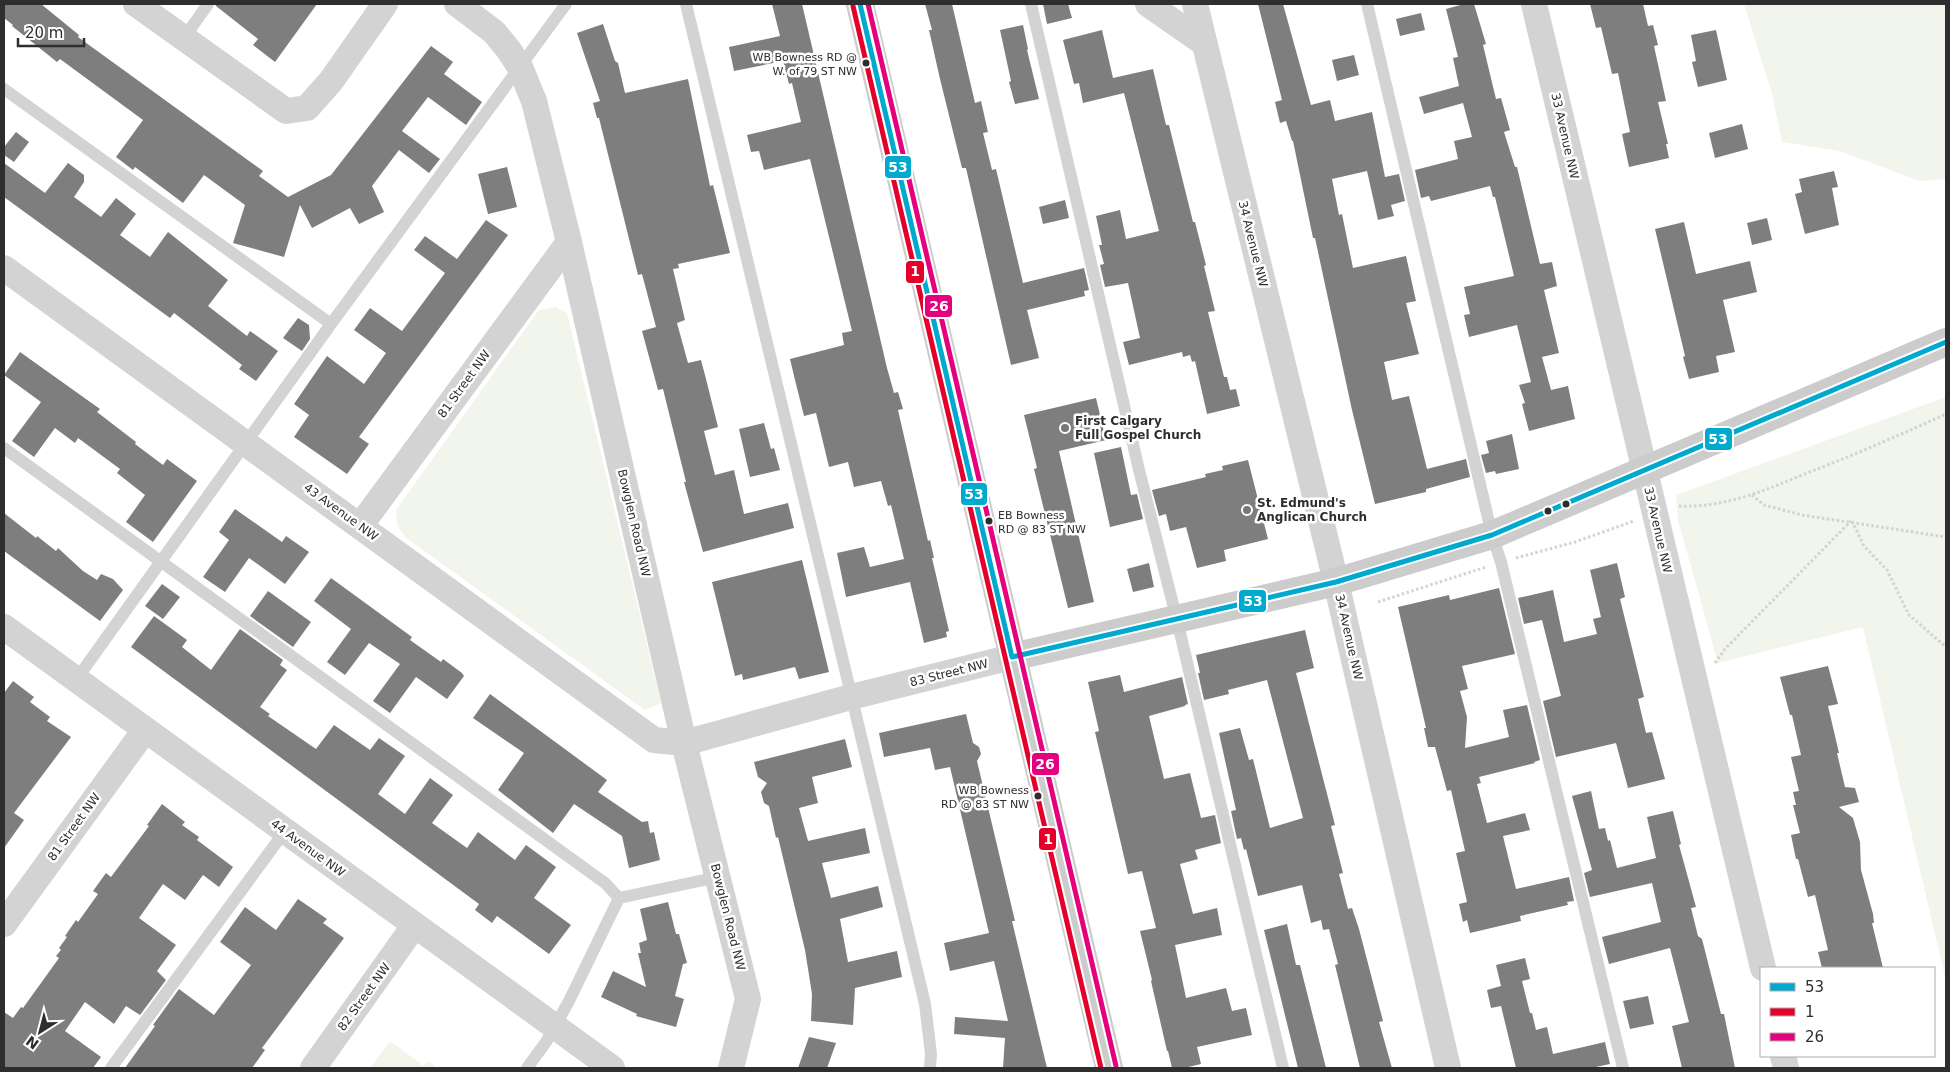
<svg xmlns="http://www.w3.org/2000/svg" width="1950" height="1072" font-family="'DejaVu Sans',sans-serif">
  <rect width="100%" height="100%" fill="#fff"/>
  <path fill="#f1f5eb" d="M1744,4H1946V179L1919,181L1840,151L1782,142L1772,94Z
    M556,307L567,313L661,703L645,710L405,537L397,525L396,510L539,310Z
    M1946,397V981L1863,627L1718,663L1678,520L1676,495Z
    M390,1041L424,1066L428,1061L438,1068H373L371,1067Z"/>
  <path fill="#7e7e7e" d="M4,4H41L79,35L78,37L263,171L259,176L288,197L331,175L431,46L453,62L444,74L482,102L466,125L428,97L402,131L440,159L429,173L399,150L372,186L384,212L359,224L350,208L312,228L300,205L284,257L233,243L245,205L204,175L183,203L135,167L133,170L116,157L143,120L60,59L57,62L12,26L13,25L4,18Z
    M216,4H317L275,62L253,45L258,39L216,6Z
    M772,4H802L887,368L894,393L898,392L903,409L898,410L928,541L930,540L934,558H932L949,631L946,632L947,637L924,643L910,582L846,597L837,553L864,547L870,567L904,559L891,505L888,506L881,481L854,487L848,462L829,467L816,413L804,416L795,380L790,359L844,345L842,333L852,331L810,159L764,170L759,151L751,152L747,135L801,122L792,83L789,84L783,61L734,71L729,47L780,36Z
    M925,4H952L975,103L981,101L988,132L983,133L992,170L996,169L1023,283L1084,268L1089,290L1084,291L1085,296L1027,310L1039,358L1011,365L966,168H962L940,79L929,30H932Z
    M1043,4H1068L1072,18L1047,24Z
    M1258,4H1283L1311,105L1330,100L1335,121L1372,112L1385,177L1399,174L1405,201L1391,205L1394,216L1378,220L1367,171L1332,179L1339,215L1342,214L1353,268L1406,256L1416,301L1406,303L1419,354L1384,362L1392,400L1409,396L1427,469L1466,459L1470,477L1426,489V492L1375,504L1352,410L1315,238H1313L1293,141H1292L1286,121L1280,123L1275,102L1282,100Z
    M1464,4H1474L1486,44L1483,45L1496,99L1501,98L1510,130L1504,132L1515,167H1517L1540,264L1552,262L1557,286L1544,290L1559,353L1542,357L1551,390L1568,386L1575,419L1529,431L1522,404L1525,403L1519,385L1531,382L1517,325L1469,337L1464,315L1470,314L1464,287L1514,276L1495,197H1493L1490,186L1431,201L1429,196L1421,198L1415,170L1458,159L1454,141L1472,137L1463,103L1424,114L1419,97L1459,86L1453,58L1458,57L1446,9Z
    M1590,4H1643L1648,26L1653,25L1658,45L1654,46L1666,101L1658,102L1668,144H1666L1669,158L1629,167L1622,134L1630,132L1618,73L1612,74L1601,27L1596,28Z
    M1421,13L1425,30L1400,36L1396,19Z
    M603,24L615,61L618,63L625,93L688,79L710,186L713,185L730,253L678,264L679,268L673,269L685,320L677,323L688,363L701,360L706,379L718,427L704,431L715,475L734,470L744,514L788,503L794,528L703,552L684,482H686L663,389L658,390L642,331L656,327L642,274L638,275L599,118H597L593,103L600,101L577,33Z
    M1023,25L1028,49L1027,50L1039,99L1015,104L1009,82L1011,81L1000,30Z
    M1102,30L1113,78L1153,69L1166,125H1169L1193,222H1195L1206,265L1204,266L1215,311L1208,312L1224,377H1227L1230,390L1236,389L1240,406L1207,414L1195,361L1192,362L1190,355L1183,357L1182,352L1129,365L1123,342L1140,338L1128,283L1105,287L1100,265L1104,264L1099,245H1102L1096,216L1120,210L1126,239L1159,231L1124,93L1083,103L1079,83L1074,84L1063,40Z
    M1716,30L1727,80L1698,87L1692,62L1696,61L1691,35Z
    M1354,55L1359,75L1337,81L1332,60Z
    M1742,124L1748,149L1715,158L1709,133Z
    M16,132L29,142L14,162L4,155V147Z
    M4,163L45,193L68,163L84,175V182L74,197L101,217L116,198L136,214L120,235L150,257L168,232L228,280L208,306L247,336L250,331L278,351L256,381L239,369L242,365L174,313L170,318L4,197Z
    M507,167L517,207L488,214L478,174Z
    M1834,171L1838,187L1832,188L1839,225L1805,234L1795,194L1802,192L1799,179Z
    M1065,200L1069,218L1043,224L1039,207Z
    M1767,218L1772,240L1752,245L1747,223Z
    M486,220L508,235L359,437L369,444L347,474L294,437L309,415L294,404L327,356L364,384L386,353L354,330L370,308L402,331L445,273L414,250L425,236L457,259Z
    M1684,222L1696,274L1750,261L1757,292L1723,300L1735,352L1716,356L1719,372L1689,379L1683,357L1685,356L1655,229Z
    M298,318L309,325L310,339L302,351L283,338Z
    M20,352L100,409L97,412L136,442L135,444L163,465L167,459L197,481L153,542L126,522L145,495L117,473L120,469L78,438L75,443L55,428L34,457L12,441L41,402L4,375Z
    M1096,398L1106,440L1059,451L1094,602L1068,608L1034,469L1037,468L1024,415Z
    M764,423L771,449L774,448L780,470L750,477L739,429Z
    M1512,434L1519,469L1496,474L1495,471L1486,473L1481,455L1489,453L1486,441Z
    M1121,447L1131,495L1137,494L1143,519L1110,527L1094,453Z
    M1248,460L1268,539L1224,550L1226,561L1197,568L1186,527L1170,531L1166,514L1159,516L1152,490L1206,477L1205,474L1223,470L1222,466Z
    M235,509L282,542L286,536L309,552L285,584L249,558L225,592L203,577L229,540L219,532Z
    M4,513L36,538L37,536L56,551L58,548L83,571L97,580L101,574L113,579L123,590L100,621L4,551Z
    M802,560L829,672L799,679L795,667L743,680L742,674L735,676L712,582Z
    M1149,563L1154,587L1133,592L1127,569Z
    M1617,563L1625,597L1620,599L1644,697L1638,699L1646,733L1652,732L1665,779L1628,788L1616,743L1556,757L1543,701L1561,696L1542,620L1524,624L1518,598L1553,590L1564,642L1597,634L1593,619L1601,617L1590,570Z
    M331,578L412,637L410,640L441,662L443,659L462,673L464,676L447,699L416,677L390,713L373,701L400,664L369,643L345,675L327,662L351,629L314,601Z
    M162,584L180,597L163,619L145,606Z
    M1499,588L1515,654L1462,666L1468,689L1460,691L1467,717L1465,748L1509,737L1503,710L1527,705L1540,760L1534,762L1535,763L1479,777L1481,783L1477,784L1487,823L1525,813L1530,830L1503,836L1516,889L1569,877L1574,901L1567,902L1568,905L1520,916L1521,921L1470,933L1467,920L1463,922L1459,904L1467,902L1456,853L1465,851L1451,790L1447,791L1435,747H1428L1424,728H1426L1398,607L1449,595L1450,600Z
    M268,591L311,622L293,647L250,616Z
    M154,616L187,640L182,647L211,670L240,629L283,660L280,665L287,670L260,707L270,714L268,716L316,749L334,725L370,750L379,738L405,756L378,794L405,814L430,778L453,795L432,823L467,848L478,832L515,860L526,845L556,867L534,898L571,925L549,954L497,916L492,923L475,910L479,904L131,647Z
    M1305,630L1314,668L1296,673L1335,825L1331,826L1343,873L1339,874L1348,909L1352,908L1359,929L1383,1021L1379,1022L1392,1068H1360L1335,965L1338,964L1329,929L1323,930L1321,920L1311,923L1302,885L1258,896L1246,849L1244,850L1241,838L1237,839L1231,811L1236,810L1219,733L1240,728L1249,760L1253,759L1270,828L1303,818L1267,680L1228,690L1229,694L1204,700L1198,673H1200L1196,655Z
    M1828,666L1838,704L1828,706L1839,753H1837L1845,787L1855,788L1859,802L1839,807L1853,818L1860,842L1861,870L1873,914L1874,923H1872L1883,968H1822L1818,952L1828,950L1815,895L1808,897L1798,859H1796L1791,835L1800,833L1793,805H1796L1793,792L1799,791L1791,757L1801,755L1792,715H1790L1780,677Z
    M1120,675L1124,692L1182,677L1188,704L1185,705V706L1149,716L1164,779L1190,773L1201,818L1215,815L1221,843L1195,850L1198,859L1180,864L1193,914L1217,908L1222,935L1175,945L1186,998L1226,988L1232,1011L1246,1008L1252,1035L1197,1047L1201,1064L1184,1068H1172L1168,1051H1167L1151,981L1152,980L1140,931L1156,928L1142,871L1128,874L1095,732L1099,731L1088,682Z
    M13,681L34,697L30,702L50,717L47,721L71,737L14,813L24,820L4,848V693Z
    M490,694L607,780L598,792L642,822L648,821L650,833L654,832L660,860L629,868L622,836L574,804L553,833L498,790L524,753L473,718Z
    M966,714L973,743L979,747L981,754L977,761L1015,921H1012L1047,1068H1003L1005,1038L954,1034L955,1017L1008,1021L994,961L950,971L944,943L989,933L950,767L935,770L930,748L884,757L879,733Z
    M845,739L852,767L812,777L818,803L799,808L808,841L865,828L870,853L822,863L831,898L878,886L883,907L840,919L848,962L897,951L902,977L855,988L853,1025L811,1021L812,994L805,950L778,837L776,838L769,806L764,803L761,792L767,783L758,777L754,762Z
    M1591,791L1599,829L1605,828L1608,841L1610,840L1617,868L1656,858L1647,817L1673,811L1681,844L1679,845L1696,907L1691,908L1698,936L1702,939L1721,1014H1724L1735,1068H1682L1672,1026L1689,1022L1670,948L1609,964L1602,937L1661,922L1652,883L1590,897L1584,873L1592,870L1572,796Z
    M162,804L185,822L182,825L199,837L197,840L233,867L219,887L203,875L185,900L163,884L139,918L176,945L157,971L166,980L140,1015L126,1006L114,1024L85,1002L65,1031L101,1057L93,1068H4V1012L13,1018L21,1007L23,1008L59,958L56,956L61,950L59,948L67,937L65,936L76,920L78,922L98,894L93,891L106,873L111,877L149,826L147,825Z
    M298,899L327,919L323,923L344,938L262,1048L265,1050L252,1068H125L155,1026L153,1025L179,989L214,1015L251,965L220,942L245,907L276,930Z
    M668,902L676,934H679L687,963L683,964L675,996L684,999L676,1027L636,1016L637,1014L601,997L613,971L646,987L638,953H641L639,943L647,940L640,909Z
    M1287,924L1296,965H1300L1302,973L1326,1068H1298L1264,930Z
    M1525,958L1530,979L1522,981L1530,1013H1532L1536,1030L1547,1027L1553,1054L1605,1042L1610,1064L1591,1068H1516L1501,1006L1491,1008L1487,990L1501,986L1496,965Z
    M1648,996L1654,1024L1630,1029L1623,1001Z
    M809,1037L836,1043L827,1068H798Z"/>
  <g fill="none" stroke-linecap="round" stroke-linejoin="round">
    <path stroke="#d3d3d3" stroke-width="3" stroke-dasharray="2.5 2.5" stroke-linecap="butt" d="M1752,495L1764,505L1802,515L1946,537
      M1679,506C1727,508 1768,489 1812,471C1857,454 1902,434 1946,414
      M1852,521L1864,546L1887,570L1909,615L1946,647
      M1516,558L1575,542L1634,521
      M1378,602L1486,567
      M1715,663L1725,649L1851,521"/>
    <path stroke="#d3d3d3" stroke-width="12" d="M686,4L925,1004L931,1054L930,1068
      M1031,4L1139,470L1177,620L1283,1068
      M1367,4L1492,535L1501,562L1623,1068
      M184,38L208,4
      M4,89L331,324
      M4,448L605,883L619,898L569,1001L546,1042L527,1068
      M76,680L331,324L566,4
      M619,898L718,877
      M111,1068L285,831"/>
    <path stroke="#d3d3d3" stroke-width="26" d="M136,4L286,111L307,108L331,81L385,4
      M457,4L494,32L508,49L520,67L534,101L569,242L684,743L748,999L731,1068
      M1148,4L1204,43
      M1195,4L1336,582L1448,1068
      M1534,4L1763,968
      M4,268L654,740L684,743L851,697L1012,657
      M360,526L569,242
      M4,627L612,1068
      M4,924L145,730
      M1783,1056L1786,1068
      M313,1068L414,926"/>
    <path stroke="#ccc" stroke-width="28" d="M860,4L1109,1068
      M1012,657L1336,582L1492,535L1946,342"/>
    <defs>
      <path id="bus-1" d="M860,4L1012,657
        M1012,657L1336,582L1492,535L1946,342"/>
      <path id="bus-2" d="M853,6L1101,1068"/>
      <path id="bus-3" d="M868,4L1116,1066"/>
    </defs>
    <use href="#bus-1" stroke="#fff" stroke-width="9"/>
    <use href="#bus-2" stroke="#fff" stroke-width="9"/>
    <use href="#bus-3" stroke="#fff" stroke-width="9"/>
    <use href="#bus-1" stroke="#00a9ce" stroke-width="5"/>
    <use href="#bus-2" stroke="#e4002b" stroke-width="5"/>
    <use href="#bus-3" stroke="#e5007d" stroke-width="5"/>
  </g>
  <g fill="#2e2e2e" stroke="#fff" stroke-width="2">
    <circle cx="866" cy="63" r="4.5"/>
    <circle cx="1566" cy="504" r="4.5"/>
    <circle cx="1548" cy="511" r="4.5"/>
    <circle cx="989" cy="521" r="4.5"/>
    <circle cx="1038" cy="796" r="4.5"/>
  </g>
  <g fill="#777" stroke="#fff" stroke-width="2">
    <circle cx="1065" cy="428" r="5"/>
    <circle cx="1247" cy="510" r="5"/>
  </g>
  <g text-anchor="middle" stroke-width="5" stroke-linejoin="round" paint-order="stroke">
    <g font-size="11" fill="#2e2e2e" stroke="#fff" text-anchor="end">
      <text x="857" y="61">WB Bowness RD @<tspan x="857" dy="14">W. of 79 ST NW</tspan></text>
      <text x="998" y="519" text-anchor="start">EB Bowness<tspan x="998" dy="14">RD @ 83 ST NW</tspan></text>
      <text x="1029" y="794">WB Bowness<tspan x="1029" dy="14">RD @ 83 ST NW</tspan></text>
    </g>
    <g font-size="12" fill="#2e2e2e" stroke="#fff">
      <text transform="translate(1565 136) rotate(77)" y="4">33 Avenue NW</text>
      <text transform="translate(1253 244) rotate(76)" y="4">34 Avenue NW</text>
      <text transform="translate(464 384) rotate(-54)" y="4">81 Street NW</text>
      <text transform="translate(341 512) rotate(36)" y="4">43 Avenue NW</text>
      <text transform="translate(634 523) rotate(77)" y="4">Bowglen Road NW</text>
      <text transform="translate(1658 530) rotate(77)" y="4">33 Avenue NW</text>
      <text transform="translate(1349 637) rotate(77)" y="4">34 Avenue NW</text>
      <text transform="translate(949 673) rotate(-14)" y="4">83 Street NW</text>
      <text transform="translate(74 827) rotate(-54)" y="4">81 Street NW</text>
      <text transform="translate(308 848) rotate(36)" y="4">44 Avenue NW</text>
      <text transform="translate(728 917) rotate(76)" y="4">Bowglen Road NW</text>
      <text transform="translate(364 997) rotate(-54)" y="4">82 Street NW</text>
    </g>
    <g font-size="12" font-weight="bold" fill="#2e2e2e" stroke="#fff" text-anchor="start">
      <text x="1075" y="425">First Calgary<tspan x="1075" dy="14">Full Gospel Church</tspan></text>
      <text x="1257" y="507">St. Edmund's<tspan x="1257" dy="14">Anglican Church</tspan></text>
    </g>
  </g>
  <g stroke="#fff" stroke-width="2">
    <rect x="884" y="155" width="28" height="24" rx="5" fill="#00a9ce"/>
    <rect x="905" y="260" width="20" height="24" rx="5" fill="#e4002b"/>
    <rect x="924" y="294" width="29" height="24" rx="5" fill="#e5007d"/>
    <rect x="1704" y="427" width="29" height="24" rx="5" fill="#00a9ce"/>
    <rect x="960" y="482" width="28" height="24" rx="5" fill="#00a9ce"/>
    <rect x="1238" y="589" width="29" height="24" rx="5" fill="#00a9ce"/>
    <rect x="1031" y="752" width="29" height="24" rx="5" fill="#e5007d"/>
    <rect x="1038" y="827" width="19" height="24" rx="5" fill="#e4002b"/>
  </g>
  <g font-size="14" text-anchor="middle" font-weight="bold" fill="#fff">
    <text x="898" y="172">53</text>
    <text x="915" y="276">1</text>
    <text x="939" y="311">26</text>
    <text x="1718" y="444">53</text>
    <text x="974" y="499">53</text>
    <text x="1253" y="606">53</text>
    <text x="1045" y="769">26</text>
    <text x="1048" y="844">1</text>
  </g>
  <rect width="1950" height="1072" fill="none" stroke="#2e2e2e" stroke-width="10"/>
  <rect x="1760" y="967" width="175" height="90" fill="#ffffff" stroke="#ababab"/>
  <rect x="1770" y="983" width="25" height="8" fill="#00a9ce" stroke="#ababab"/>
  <text x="1805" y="992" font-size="15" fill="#2e2e2e">53</text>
  <rect x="1770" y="1008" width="25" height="8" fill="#e4002b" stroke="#ababab"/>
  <text x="1805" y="1017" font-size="15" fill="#2e2e2e">1</text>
  <rect x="1770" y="1033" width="25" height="8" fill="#e5007d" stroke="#ababab"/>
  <text x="1805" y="1042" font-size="15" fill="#2e2e2e">26</text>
  <g transform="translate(40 1032) rotate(216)" stroke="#ffffff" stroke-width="4" paint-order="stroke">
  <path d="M0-4L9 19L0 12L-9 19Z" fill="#2e2e2e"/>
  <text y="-8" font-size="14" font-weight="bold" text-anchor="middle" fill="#2e2e2e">N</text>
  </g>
  <path d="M18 38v8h66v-8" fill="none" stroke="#2e2e2e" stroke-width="2.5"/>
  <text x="25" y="38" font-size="15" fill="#2e2e2e" stroke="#ffffff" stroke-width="4" paint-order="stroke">20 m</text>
</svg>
